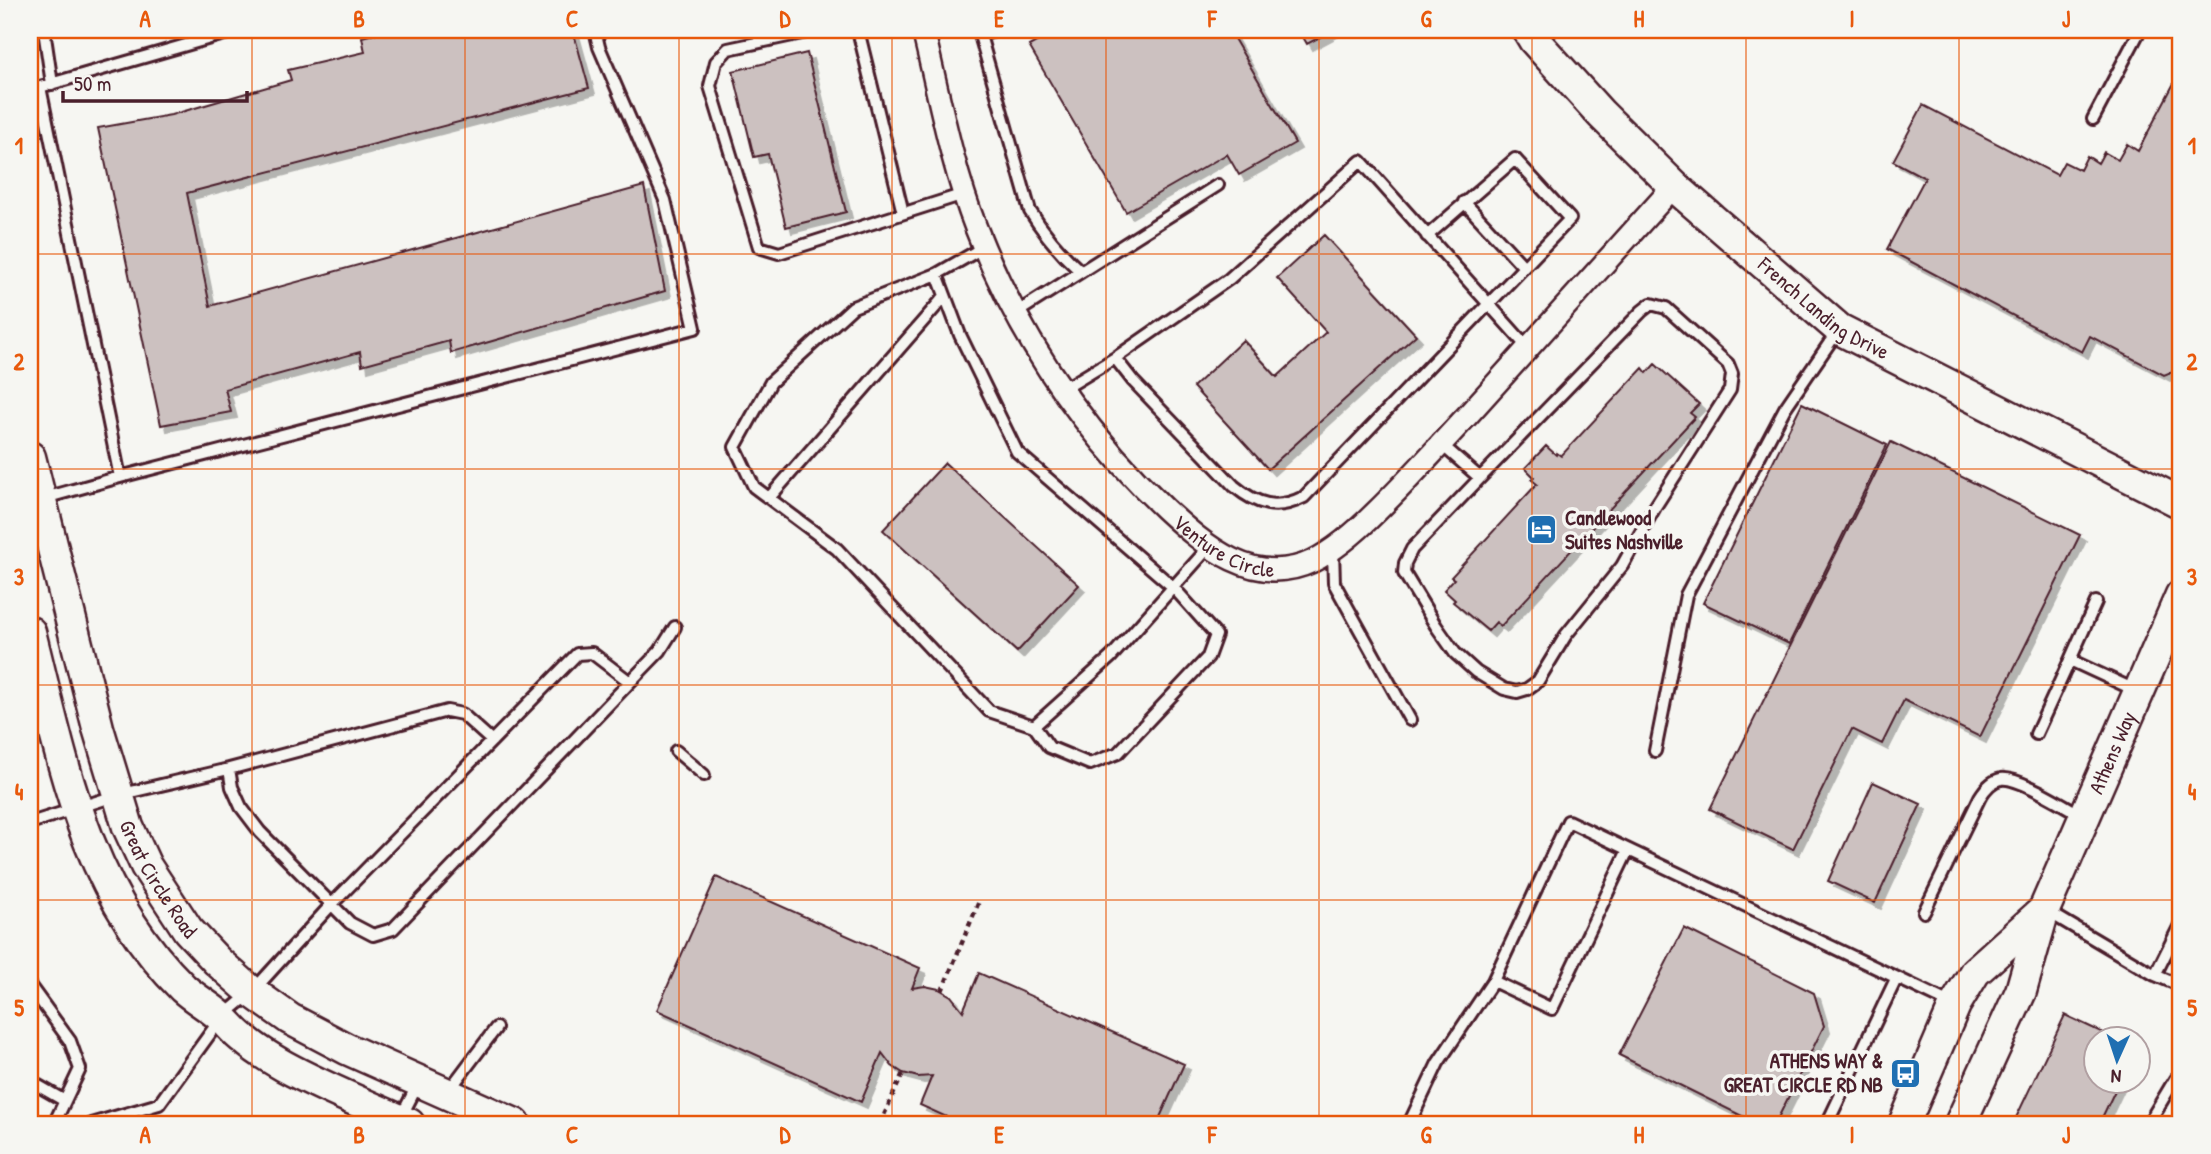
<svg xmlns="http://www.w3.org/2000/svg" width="2211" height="1154" font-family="'Patrick Hand',sans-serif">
  <defs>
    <filter id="shadow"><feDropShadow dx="6" dy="6" stdDeviation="0" flood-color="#0004"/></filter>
  </defs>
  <rect width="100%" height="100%" fill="#f6f6f2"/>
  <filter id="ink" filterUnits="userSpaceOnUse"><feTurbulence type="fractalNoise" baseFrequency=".0143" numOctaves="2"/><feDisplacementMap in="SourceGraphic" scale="14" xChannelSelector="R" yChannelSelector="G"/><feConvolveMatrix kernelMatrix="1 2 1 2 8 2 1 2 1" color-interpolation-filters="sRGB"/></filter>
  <g filter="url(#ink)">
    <path fill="#ccc1c0" stroke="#4a1f2b" stroke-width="2" filter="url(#shadow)" d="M389,30H573L589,88L187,193L210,306L644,186L665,291L451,353L449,341L362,365L360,352L225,389L231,412L161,425L98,128L171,115L291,80L288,70L365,52L362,37Z
      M1058,30H1229L1295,143L1239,175L1227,154L1126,212L1029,46Z
      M1299,30H1333L1307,44Z
      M807,53L846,212L786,227L768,154L754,157L733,71Z
      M2181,70V368L2164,375L2090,336L2082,352L1887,249L1925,178L1893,161L1923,105L2057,175L2064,162L2080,170L2087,156L2098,163L2104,152L2118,160L2127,144L2138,151Z
      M1324,235L1416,335L1268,469L1193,387L1243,340L1277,377L1326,332L1277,278Z
      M1655,364L1699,404L1690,413L1695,417L1501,626L1496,622L1488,631L1453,602L1455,600L1444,590L1454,579L1451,577L1537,484L1532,480L1534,477L1525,468L1546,446L1556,455L1557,453L1561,456L1643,368L1647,373Z
      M1802,403L1887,445L1789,644L1703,603Z
      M1891,442L2080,535L1980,737L1904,700L1882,744L1852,729L1793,849L1710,809Z
      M945,463L1079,585L1017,652L883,530Z
      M1873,782L1921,804L1875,903L1828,881Z
      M716,877L920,968L912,988L925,986L939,989L951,996L963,1011L979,973L1184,1064L1157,1124H962L920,1105L932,1076L918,1077L903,1073L892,1066L882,1053L861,1102L657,1010Z
      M1684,928L1814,993L1824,1026L1775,1124H1758L1619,1055Z
      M2065,1015L2114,1038H2096V1080H2120L2099,1124H2013Z"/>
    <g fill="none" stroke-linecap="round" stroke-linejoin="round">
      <defs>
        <path id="lane" d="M44,30L52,84
          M816,30L728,49L716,62L710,86L759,247L779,253L964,194
          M858,30L903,213
          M998,30L980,35L1030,211C1045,235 1060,253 1081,272
          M40,87L238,30
          M30,88L40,87L120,477
          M2093,119L2140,30
          M1464,202L1524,267
          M984,247L937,274L853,307L771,382L735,447L754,487L837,549L989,711L1034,726L1111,657L1209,547
          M937,274L960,335L1017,452L1173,587L1216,635L1208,657L1118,753L1090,764L1049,747L1034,726
          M1016,313L1218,185
          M1115,358L1133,381L1234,486C1257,505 1276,511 1304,497L1570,219L1515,159L1427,236
          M1062,390L1115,358L1229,279L1361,161L1528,348
          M1441,444L1480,478L1642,311L1651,304L1666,308L1728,364L1732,374L1730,390L1655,507L1622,566L1566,635L1538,681L1527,689L1517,692L1504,689L1476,672L1455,653L1436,626L1404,573L1405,563L1412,549L1480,478
          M769,498L945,296
          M41,499L120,477L695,328L665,200L599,47L595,30
          M1333,550L1334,583L1410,720
          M2096,602L2070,660L2137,691
          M630,682L660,651L675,627
          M2036,734L2070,660
          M676,751L704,775
          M1655,751L1686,595L1785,408L1837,332
          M30,823L118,795L229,769
          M2047,911L2155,975L2181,923
          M1924,912L1980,797C1985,789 1991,781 2001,779C2018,776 2066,807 2083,816
          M2155,975L2181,986
          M1493,981L1552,1009L1628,850
          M30,986L70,1041L80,1069L54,1124
          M30,1081L65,1101
          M447,1093L496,1028
          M400,1119L418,1084
          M91,1124L159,1104L222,1017L252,992L332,904L577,654L592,653L630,682L393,929L373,935L350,923L260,832L241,807L232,787L229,769L447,711L462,714L492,741
          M1409,1124L1438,1063L1493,981L1568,821L1954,1005
          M1827,1124L1896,979
          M2148,1124L2175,1079L2181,1083"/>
        <g id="street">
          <path id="s1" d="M923,30C939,95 951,164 976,228C1018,335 1082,430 1165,509C1205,546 1254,589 1313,561C1337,549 1357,531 1376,512C1408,481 1436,449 1466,417C1535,340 1604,263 1674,186"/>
        </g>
        <g id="secondary">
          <path id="s2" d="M1528,30L1534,40L1601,114L1674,186L1839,329L2181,503"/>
          <path id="s3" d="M30,457L98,728L128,827L146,866L188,930L217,961L252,992L290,1019L347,1049L515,1124"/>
          <path d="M30,632C62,759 84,891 183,988C195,999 209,1006 221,1017C229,1024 235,1033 244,1039C255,1049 270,1058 284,1066C324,1088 367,1105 409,1124"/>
          <path d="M1904,1124L1955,1005L1975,972L2044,910"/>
          <path id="s4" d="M1960,1124L2021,991L2044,910L2181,595"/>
        </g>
      </defs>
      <use href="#lane" stroke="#4a1f2b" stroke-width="16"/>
      <use href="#street" stroke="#4a1f2b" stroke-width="26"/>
      <use href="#secondary" stroke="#4a1f2b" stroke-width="35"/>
      <path stroke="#4a1f2b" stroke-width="4.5" stroke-dasharray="5 5" stroke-linecap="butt" d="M942,991L980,899
        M880,1124L903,1073"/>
      <use href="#lane" stroke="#f6f6f2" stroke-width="10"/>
      <use href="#street" stroke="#f6f6f2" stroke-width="21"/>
      <use href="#secondary" stroke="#f6f6f2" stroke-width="30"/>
    </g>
  </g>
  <path fill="none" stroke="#e8590c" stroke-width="2" stroke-opacity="0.55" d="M252,30V1124M465,30V1124M679,30V1124M892,30V1124M1106,30V1124M1319,30V1124M1532,30V1124M1746,30V1124M1959,30V1124M30,254H2181M30,469H2181M30,685H2181M30,900H2181"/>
  <defs>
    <symbol id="hotel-square" viewBox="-11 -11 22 22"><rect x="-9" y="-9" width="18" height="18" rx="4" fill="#1f6fb2" stroke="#f6f6f2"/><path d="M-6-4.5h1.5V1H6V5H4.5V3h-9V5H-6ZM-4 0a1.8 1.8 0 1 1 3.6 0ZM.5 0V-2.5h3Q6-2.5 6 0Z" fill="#fff"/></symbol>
    <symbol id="bus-square" viewBox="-11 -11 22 22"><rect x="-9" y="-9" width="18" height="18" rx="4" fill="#1f6fb2" stroke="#f6f6f2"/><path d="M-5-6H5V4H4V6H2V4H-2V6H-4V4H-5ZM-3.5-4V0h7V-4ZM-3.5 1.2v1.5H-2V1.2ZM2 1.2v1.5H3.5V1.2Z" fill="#fff"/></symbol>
  </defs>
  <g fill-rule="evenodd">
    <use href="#hotel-square" x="1524" y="512" width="35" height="35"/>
    <use href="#bus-square" x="1888" y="1056" width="35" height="35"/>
  </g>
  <g text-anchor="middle" stroke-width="7" stroke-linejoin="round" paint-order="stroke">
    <g font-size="21" fill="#4a1f2b" stroke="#f6f6f2">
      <text dy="7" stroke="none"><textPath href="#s2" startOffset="408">French Landing Drive</textPath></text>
      <text dy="7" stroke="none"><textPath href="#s1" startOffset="618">Venture Circle</textPath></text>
      <text dy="7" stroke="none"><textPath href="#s4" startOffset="402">Athens Way</textPath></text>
      <text dy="7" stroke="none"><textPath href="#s3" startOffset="443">Great Circle Road</textPath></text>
    </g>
    <g font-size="21" font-weight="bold" fill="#4a1f2b" stroke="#f6f6f2" text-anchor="start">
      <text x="1565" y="525">Candlewood<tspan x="1565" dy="24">Suites Nashville</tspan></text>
      <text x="1883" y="1068" text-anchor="end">ATHENS WAY &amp;<tspan x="1883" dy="24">GREAT CIRCLE RD NB</tspan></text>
    </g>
  </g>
  <rect width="2211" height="1154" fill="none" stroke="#f6f6f2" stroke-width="77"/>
  <g transform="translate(2117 1060) rotate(183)"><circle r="33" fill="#f6f6f2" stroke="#b1a0a2" stroke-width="2"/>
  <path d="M0-5L12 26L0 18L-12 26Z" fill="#1f6fb2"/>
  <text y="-10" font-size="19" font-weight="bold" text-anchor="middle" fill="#4a1f2b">N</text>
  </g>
  <path d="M63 91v10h184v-10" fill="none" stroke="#4a1f2b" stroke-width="3.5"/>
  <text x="74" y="91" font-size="21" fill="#4a1f2b" stroke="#f6f6f2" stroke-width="5" paint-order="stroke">50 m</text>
  <rect x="38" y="38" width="2134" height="1078" fill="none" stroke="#e8590c" stroke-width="2.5"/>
  <g font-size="23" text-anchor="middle" font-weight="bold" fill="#e8590c">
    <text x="145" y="27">A</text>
    <text x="359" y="27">B</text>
    <text x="572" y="27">C</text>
    <text x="785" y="27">D</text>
    <text x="999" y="27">E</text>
    <text x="1212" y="27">F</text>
    <text x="1426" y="27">G</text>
    <text x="1639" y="27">H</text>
    <text x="1852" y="27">I</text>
    <text x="2066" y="27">J</text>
    <text x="19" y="154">1</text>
    <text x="2192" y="154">1</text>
    <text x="19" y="370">2</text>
    <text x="2192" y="370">2</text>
    <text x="19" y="585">3</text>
    <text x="2192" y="585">3</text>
    <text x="19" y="800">4</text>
    <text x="2192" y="800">4</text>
    <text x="19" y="1016">5</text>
    <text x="2192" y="1016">5</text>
    <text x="145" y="1143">A</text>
    <text x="359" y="1143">B</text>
    <text x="572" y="1143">C</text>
    <text x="785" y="1143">D</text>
    <text x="999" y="1143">E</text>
    <text x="1212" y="1143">F</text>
    <text x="1426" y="1143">G</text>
    <text x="1639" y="1143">H</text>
    <text x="1852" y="1143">I</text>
    <text x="2066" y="1143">J</text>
  </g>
</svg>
